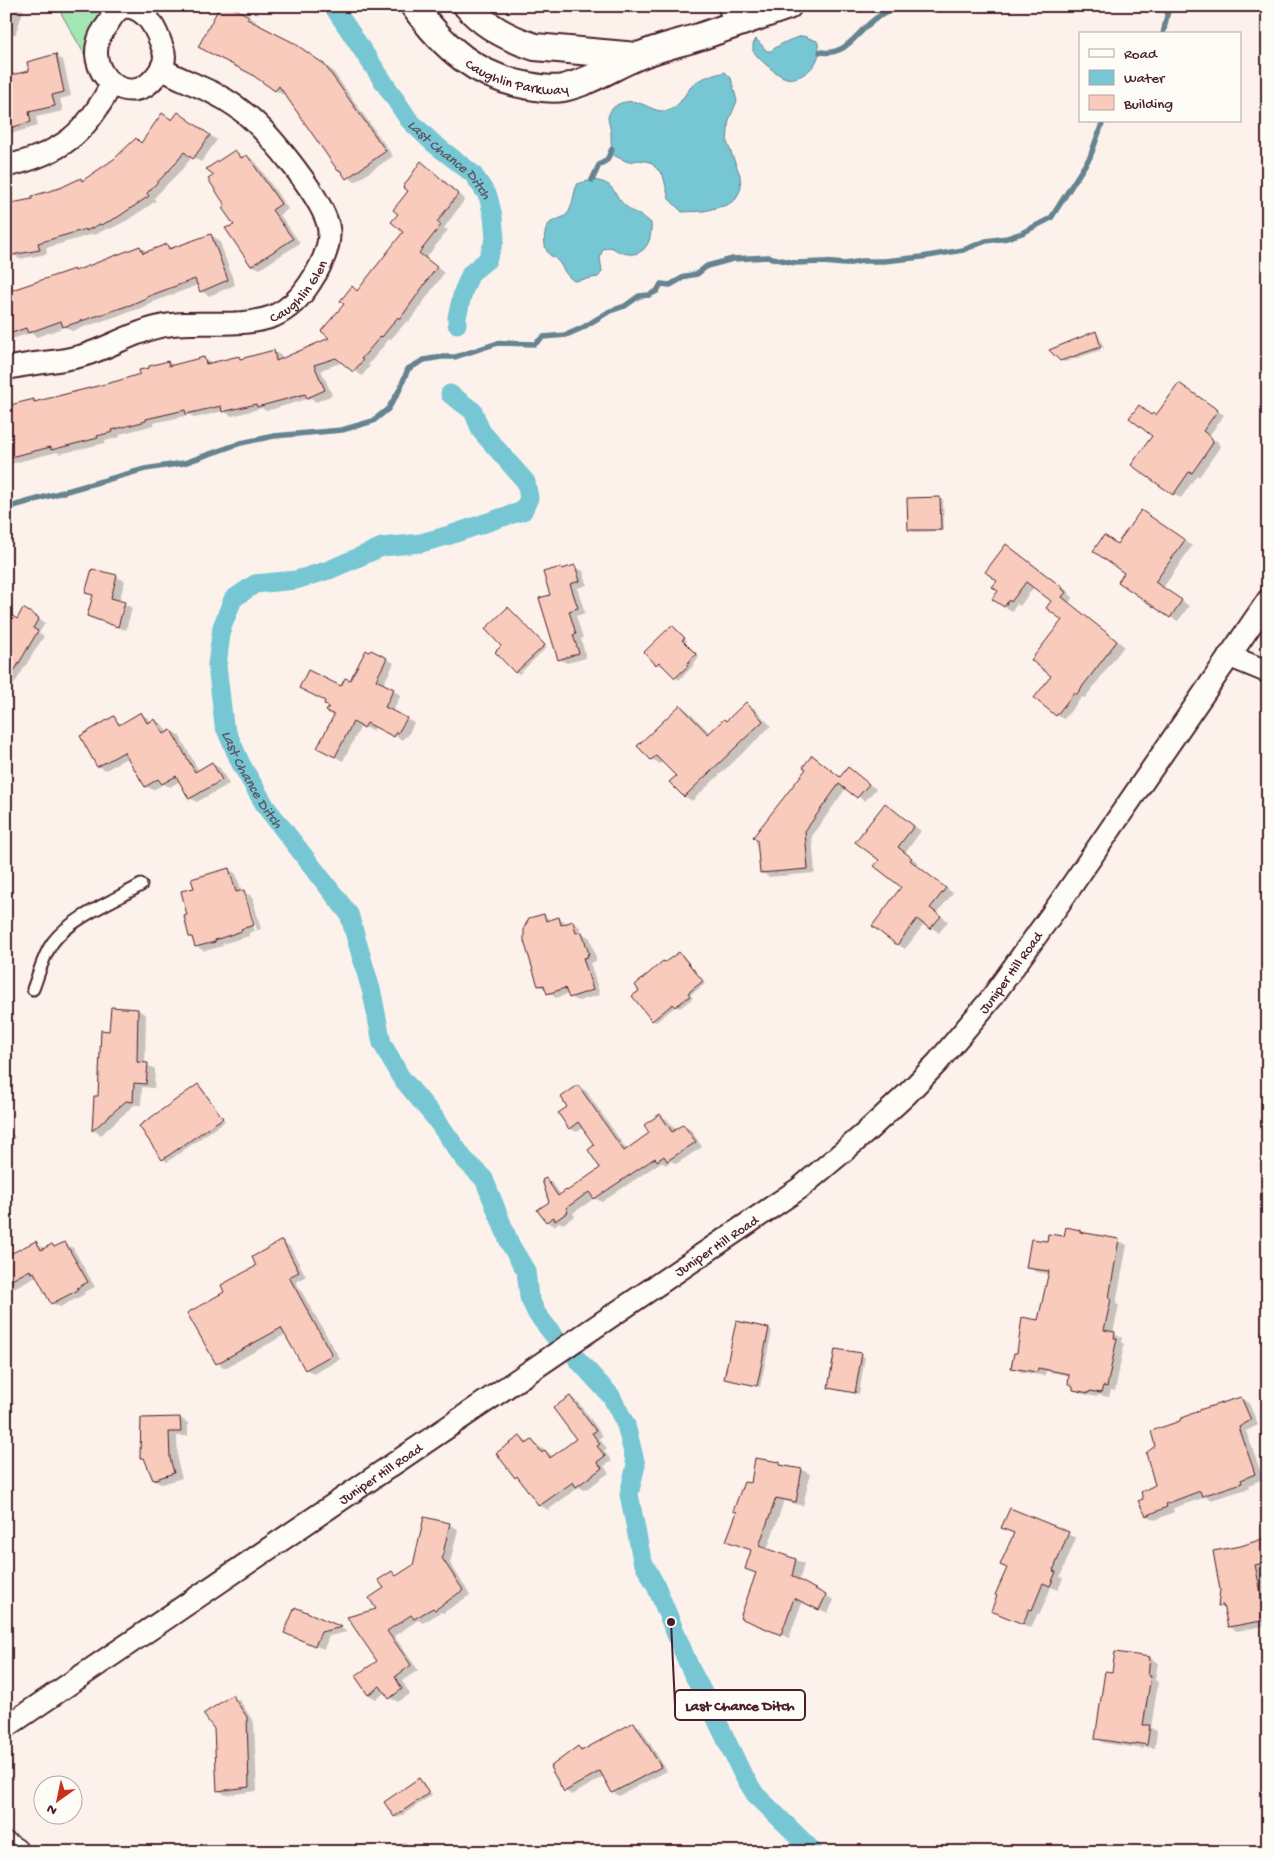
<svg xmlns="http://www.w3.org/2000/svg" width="1274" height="1858" font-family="'Gochi Hand',sans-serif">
  <rect width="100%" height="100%" fill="#fcf2eb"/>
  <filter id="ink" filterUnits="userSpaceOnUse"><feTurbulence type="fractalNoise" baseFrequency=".02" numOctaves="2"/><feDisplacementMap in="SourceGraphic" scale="10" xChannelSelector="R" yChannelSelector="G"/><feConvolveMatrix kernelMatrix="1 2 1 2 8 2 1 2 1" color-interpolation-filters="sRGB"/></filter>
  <g filter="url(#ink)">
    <path fill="#a2e7b3" stroke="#76836f" d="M57,6H109L88,46L86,57Z"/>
    <path fill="#77c6d3" stroke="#658390" d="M803,36L817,41C818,44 820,49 819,52C818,67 800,81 786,78C776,75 759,59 753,51V44L756,39L767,51H771C781,43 791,39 803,36Z
      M725,72L731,78L737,101L729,120L727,142L740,175L741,188L736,199L727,205L704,211L682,212L669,199L663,175L650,162L639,160L628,162L613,155C611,147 611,140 611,132C610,127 608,121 608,117C611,104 625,100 636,102C648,105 657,114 669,110C682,105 684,93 693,85C700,77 715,75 725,72Z
      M592,180C619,183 610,194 628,208C635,214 644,216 651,223C653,251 635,263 611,247L603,249L600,257L602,272L598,277L574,281C564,274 564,268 557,260C554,257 550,256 548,253C543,246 543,229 550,223C554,219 563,219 567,214C572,210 574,191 577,184Z"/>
    <path fill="#0003" fill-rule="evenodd" d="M6,6H25L15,35L6,31Z
      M248,17L256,21L254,25L302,49L332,70L393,156L355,182L338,170L285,92L283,95L254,75L207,51Z
      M55,56L63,60L71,96L60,99L63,111L36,117L38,126L10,134L6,132V77L31,72Z
      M186,118L217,140L201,162L192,157L184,167L154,198L156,201L126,221L110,229L108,228L95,235L93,234L46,248L47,254L19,259L15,256L6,258V206L34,200L81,179L84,181L115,160L136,140L142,143L173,121Z
      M235,151L245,158L247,156L255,161L288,209L280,215L300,243L260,269L252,265L216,175Z
      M421,163L429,167L465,199L444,228L448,230L426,258L444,273L409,322L407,321L390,340L389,339L368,365L370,366L362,376L343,362L321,370L332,395L316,402L311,398L266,411L262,408L232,416L223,411L195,418L190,415L153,423L154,425L120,434V437L105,441V443L60,454L57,452L6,465V410L34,400L37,403L142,375L168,362L174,366L204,359L213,364L239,357L243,359L274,352L282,356L283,359L331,338L352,288L358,292L405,232L400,214Z
      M211,235L219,240L235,285L209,296L201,291L198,285L153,302V303L138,309L72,331L65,327L37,337L30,333L6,341V284L13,288L14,291L74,270L77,272L140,247L149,252L167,245L173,249Z
      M1095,333L1097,334H1095L1101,350L1065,362L1061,360Z
      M1098,334L1099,335L1104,348L1103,349Z
      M1186,389L1224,415L1209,436L1218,442L1220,447L1199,477L1197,475L1181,498L1174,494L1154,436L1139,407L1152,416L1157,417Z
      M940,498L943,500L944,531L913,532L909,530Z
      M1149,516L1192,546L1163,588L1189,606L1178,621L1170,617L1126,573L1118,545Z
      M1014,550L1070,593L1069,594L1073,597L1069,603L1124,646L1085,698L1082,697L1064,719L1056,715L1053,676L1064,620L1053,601L1034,587L1020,606L1017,604L1012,611L1004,606L1000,591Z
      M575,567L583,571L587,585L577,588L585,613L576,616L583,638L581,639L586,658L567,663L559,659L551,596L564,570Z
      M93,571L117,577L125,581L119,601L132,608L126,630L96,620L88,616L94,596L87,592Z
      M508,609L547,647L519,674L516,672L503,646Z
      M24,610L45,623L39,633L44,636L6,697V624L17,620Z
      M672,627L687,641L685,643L699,656L691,668L679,680L662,664L661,666L657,664Z
      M386,659L394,663L383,685L401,695L392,712L414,723L407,737L405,736L403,740L375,726L373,731L361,726L343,761L326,752L341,688Z
      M746,704L754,708L771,726L692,801L684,796L677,776L663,761L660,764L652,759L639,746L681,706L688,711L710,733L727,722Z
      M141,714L148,718L151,722L155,720L162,724L168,733L171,731L179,735L199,771L212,764L220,768L229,784L197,802L190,798L180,781L170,787L164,784L153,790L146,786L128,757L106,770L98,766L114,718L122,725Z
      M813,757L841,778L848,769L876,789L865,801L846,788L812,836L815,873L769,877L761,872Z
      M893,810L921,831L905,853L919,863L917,866L953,893L937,913L948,921L939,933L925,923L905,949L897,944L903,887L881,859Z
      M228,869L236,874L242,892L252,896L261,929L249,933V936L222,944L223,946L204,951L196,946L194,939L190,936L188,916L195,889ZM244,896H247L257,930L255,931Z
      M543,915L551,920L559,918L567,923L572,922L580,927L582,933L590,938L596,958V961L590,963L600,995L578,1001L570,997L568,994L556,998L539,985Z
      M679,953L683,955L705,984L690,995L693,998L680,1008L676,1006L656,1022L652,1020L641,991L665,964Z
      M138,1010L146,1015L145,1064L155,1069L154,1088L142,1087L141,1105H134L101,1135L93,1130L96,1097L99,1098L110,1032Z
      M199,1086L202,1088L225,1121L167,1162L163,1159L140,1126Z
      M578,1086L586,1091L627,1150L651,1134L660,1115L668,1120L676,1131L683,1126L691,1130L702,1147L676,1164L671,1161L666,1165L661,1162L602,1202L595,1198L573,1213L575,1216L563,1224L559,1222L554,1226L546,1221L550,1202L546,1179L553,1184L561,1195L568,1192L602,1169L596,1146L583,1128L577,1132L569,1128V1107Z
      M6,1126L15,1137L6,1144Z
      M1080,1232L1083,1234L1119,1241L1127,1245L1116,1304L1119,1305L1113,1333L1122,1338V1342L1124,1344L1115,1391L1111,1390L1109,1397L1098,1395L1097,1397L1083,1394L1075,1390L1070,1376L1046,1371L1045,1376L1021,1372L1013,1367L1018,1355L1039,1321L1050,1274L1036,1272L1028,1267L1048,1243Z
      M36,1242L45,1249L52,1245L56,1248L64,1243L73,1248L95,1287L84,1292L85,1294L60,1307L52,1303L38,1275L6,1292V1258Z
      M282,1242L290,1247L306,1276L296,1282L340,1359L314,1374L306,1369L286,1334L225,1368L217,1363L226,1293L258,1266Z
      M769,1329L772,1331L760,1387L726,1378Z
      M836,1350L865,1357L859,1394L830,1387Z
      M570,1397L578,1402L603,1436L599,1438L607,1449L604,1451L612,1461L604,1466L609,1473L585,1490L579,1487L548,1510L540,1505L521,1480L516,1477L520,1437L529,1443L532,1441L554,1457L578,1440Z
      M1241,1398L1249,1403L1258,1425L1246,1431L1263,1479L1249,1485L1250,1488L1211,1500L1206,1497L1173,1508L1174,1512L1155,1520L1147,1515L1145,1499Z
      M180,1418L188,1423V1436H177L178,1464L182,1478L162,1484L154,1479L147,1460L141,1457L142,1419Z
      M780,1464L787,1468L802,1470L810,1474L803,1506L784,1501L767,1550L796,1560L804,1564L799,1582L834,1600L828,1613L802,1602L789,1638L742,1618L757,1574L747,1568L752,1551L728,1540L752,1485Z
      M1011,1509L1076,1538L1060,1577L1063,1578L1058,1590L1051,1587L1040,1614L1038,1613L1031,1628L993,1610L1008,1568L1015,1534L1003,1528Z
      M425,1518L450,1525L458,1529L450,1563L470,1595L443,1613L441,1612L423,1623L418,1620L394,1636L418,1670L402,1681L410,1694L398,1702L390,1698L386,1692L376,1699L368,1694L379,1662L378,1610L392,1573L398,1576L414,1566Z
      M1268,1539V1568L1262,1569L1268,1593V1625L1237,1631L1229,1627L1225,1609L1219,1606L1241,1547Z
      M295,1609L341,1628L347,1632L329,1636L324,1649L293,1637Z
      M1150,1658L1158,1663L1155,1680L1158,1682L1151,1728L1157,1731L1155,1748L1144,1747V1749L1104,1743L1096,1738Z
      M232,1696L240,1701L254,1723L257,1791L226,1795L218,1790Z
      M634,1724L640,1727L667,1771L619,1796L613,1792L605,1776L572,1795L565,1791L578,1747L585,1751Z
      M419,1780L423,1782L432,1795L398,1818L394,1816Z
      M404,1842L412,1847L414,1852H387Z
      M1208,1847L1216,1852H1198Z"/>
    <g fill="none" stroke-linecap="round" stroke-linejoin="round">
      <path stroke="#658390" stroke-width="5.5" d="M1163,34L1169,6
        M820,52C847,56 856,33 875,19C885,11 903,7 916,6
        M592,180L599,165L607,160L612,149
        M6,508L145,469L184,463L241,443L274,436L342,430L373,421L388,409L399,391L408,369L424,360L441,357H455L498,343L535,344L543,337L566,335L582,328L610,311L625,306L639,296L649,295L657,291L661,284L670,285L686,276L697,274L707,266L733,259L768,257L795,263L823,262L845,264L862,261H884L922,257L963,250L986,241L1007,238L1022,233L1051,218L1090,157L1103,121"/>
      <g stroke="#77c6d3" stroke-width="19">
        <path id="s1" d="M333,6L409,120L433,143L473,174L488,196L493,216L495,239L487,260L471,273L463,292L457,317V324"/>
        <path id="s2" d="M450,394L473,411L481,431L526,482L529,498L523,511L500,518L450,535L421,543L382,547L329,570L296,580L255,584L233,599L222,627L217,665L224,725L241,764L266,807L349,914L372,993L382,1043L400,1076L435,1118L464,1159L484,1179L510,1244L526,1271L529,1297L537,1314L555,1337"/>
        <path d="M577,1359L611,1396L626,1425L636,1465L629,1494L642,1560L656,1586L690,1668L709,1704L742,1773L755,1794L814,1852"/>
      </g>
    </g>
    <path fill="#f8cbbc" stroke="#4a1f2b" d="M220,6H230L249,16L247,19L294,43L324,64L386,151L346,179L340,170L338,171L279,86L275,91L251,74L198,47Z
      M56,54L64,92L52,95L55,106L29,112L31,122L6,129V76L29,71L27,62Z
      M178,112L210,135L193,159L184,152L176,163L147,193L149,196L118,217L101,225L100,224L86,231V229L38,243L40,250L6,256V204L32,199V196L60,188L81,178L82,181L114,159L136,138L141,143L162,113L172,120Z
      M235,150L241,158L247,155L281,204L272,210L293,239L251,266L225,228L234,225L222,208L225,205L208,179L214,175L206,169Z
      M421,161L458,194L437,222L441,225L419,253L437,267L400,319L398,317L382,337L381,336L361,359L363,360L353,372L336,358L314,365L325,390L307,398L305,394L257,407L256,404L222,412L221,406L186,414L185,410L146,419V421L112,430L113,432L97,436L98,438L51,450V447L6,458V406L34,399V402L117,381L140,374L139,370L149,368V366L168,361L169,366L204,357L206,364L239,356L240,359L274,350L276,361L329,338L321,331L344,304L340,301L352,286L357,291L403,232L391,222L398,214L393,210L408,191L403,187Z
      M211,234L228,280L200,292L195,279L146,297V298L130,305L63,327L61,321L28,333L26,328L6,335V292L74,269L75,271L140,246L143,253L167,244L169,249Z
      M1096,331L1101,347L1060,361L1049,350Z
      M1179,383L1218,410L1203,431L1211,437L1213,443L1192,473L1189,472L1173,495L1131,465L1152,436L1129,418L1139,405L1151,415L1153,413L1156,415Z
      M940,497L941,530H908L907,498Z
      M1141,510L1185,540L1155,582L1182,600L1170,618L1118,582L1124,573L1093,551L1104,535L1117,544Z
      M1006,544L1063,588L1062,589L1066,592L1062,597L1117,641L1076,695L1074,693L1056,716L1034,698L1051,676L1031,660L1062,620L1046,608L1051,601L1026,582L1011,602L1009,600L1004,607L992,599L998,591L992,587L997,581L985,572Z
      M575,565L580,581L570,584L578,608L569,611L576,634L573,635L579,653L558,660L539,598L550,595L543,572L561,567L562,569Z
      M92,569L117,575L111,598L125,602L118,627L87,616L93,595L85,593Z
      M508,607L545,645L515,673L495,652L501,646L485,629Z
      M23,608L39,618L33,628L38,631L6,685V623L11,615L17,619Z
      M672,625L685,638L682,640L696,654L687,664L688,666L675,678L659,662L656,665L644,652Z
      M366,650L369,652L371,650L387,658L376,680L394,689L385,707L407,718L398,733L396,732L394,737L367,723L364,728L353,722L335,757L317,748L334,715L326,711L329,707L324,704L325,701L299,688L308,670L341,686L345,678L350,680Z
      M746,702L763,721L684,797L669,782L676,776L656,756L651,760L637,746L680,705L708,734L724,719L726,721Z
      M141,712L147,723L155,719L164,734L171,730L195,772L212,762L222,780L189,799L176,776L162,784L158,779L145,787L124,752L97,767L80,736L114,716L119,725Z
      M812,755L840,777L848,767L869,784L857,798L839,784L805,831L808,869L760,873L757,840L753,837L806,769L803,767Z
      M885,803L914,826L898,847L912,858L910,860L946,888L930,908L941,916L930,929L917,919L897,945L872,926L901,887L874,866L879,860L855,842Z
      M229,868L236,892L244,890L254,925L241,929L242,931L215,940V942L195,947L192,937H189L184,916L187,915L181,891L194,888L191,879Z
      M544,914L546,921L559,917L561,925L573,921L576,933L582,932L589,954H587L588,957L583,958L593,990L569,998L565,988L547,994L544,985L538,986L524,941V928L529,918Z
      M679,952L703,981L688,993L690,996L675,1007L673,1004L652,1021L632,996L639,991L635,985L663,961L665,962Z
      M111,1007L138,1009L137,1062L148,1063L146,1084L134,1083L133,1102L126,1101L92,1131L94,1096H98L101,1030L109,1031Z
      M198,1084L223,1118L162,1160L139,1126Z
      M578,1085L624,1151L649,1133L644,1125L660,1114L672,1132L683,1124L696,1142L667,1161L664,1156L657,1161L655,1158L594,1199L589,1192L566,1208L568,1212L555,1221L554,1217L546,1222L537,1210L549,1202L542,1180L546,1178L558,1196L566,1190L567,1191L600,1168L588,1150L594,1145L578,1122L569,1129L558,1113L567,1107L561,1097Z
      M1066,1227L1080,1230V1232L1119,1239L1109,1298L1111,1299L1104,1330L1115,1332L1114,1338H1117L1107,1387L1103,1386L1101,1393L1090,1391L1089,1393L1073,1390V1386L1068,1384L1069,1374L1038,1368L1037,1372L1011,1368L1014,1353H1017L1022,1317L1038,1320L1049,1271L1026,1268L1031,1239L1047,1241L1048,1234L1064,1236Z
      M282,1240L299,1272L289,1277L332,1355L305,1370L281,1328L216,1364L187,1313L224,1292L221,1285L256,1266L252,1257Z
      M36,1241L41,1250L52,1244L54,1247L65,1242L88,1282L77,1288L78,1290L51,1304L34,1272L31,1273L30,1270L6,1283V1256Z
      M736,1321L769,1328L757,1386L724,1379Z
      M835,1349L862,1353L855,1393L828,1388Z
      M570,1396L596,1431L592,1433L600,1444L597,1446L605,1456L597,1462L602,1468L576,1487L573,1482L539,1506L517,1476L515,1478L496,1453L520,1436L526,1444L532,1440L542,1453L545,1450L550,1458L576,1439L553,1408Z
      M1241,1397L1251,1420L1239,1427L1255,1474L1241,1480L1242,1483L1202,1496L1200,1491L1166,1504L1167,1507L1146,1516L1138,1501L1143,1499L1141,1492L1155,1485L1146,1453L1155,1446L1151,1431L1180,1421V1419L1202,1409Z
      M180,1417L181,1432H169L170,1458L174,1473L153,1480L144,1458H140L141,1418Z
      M755,1458L780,1462V1465L802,1469L796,1502L776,1498L759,1546L796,1559L792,1576L826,1595L819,1610L794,1598L781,1635L740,1618L756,1573L745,1569L751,1550L726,1541L737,1512L733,1511L744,1482L751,1483Z
      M1010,1508L1069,1532L1053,1571L1056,1572L1050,1586L1043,1583L1032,1610L1029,1609L1023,1624L991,1611L997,1596L995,1595L1007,1568L1000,1565L1014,1533L1001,1528Z
      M424,1517L450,1523L442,1558L463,1590L435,1610L433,1608L414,1619L411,1615L387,1631L411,1665L395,1677L402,1689L389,1699L380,1686L368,1695L355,1676L377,1661L347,1617L376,1609L369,1598L384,1588L378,1580L392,1571L396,1576L413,1565Z
      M1268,1537V1562L1255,1565L1267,1620L1228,1627L1223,1605L1218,1606L1220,1590L1213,1551L1241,1546Z
      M295,1607L342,1627L321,1632L315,1646L284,1633Z
      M1115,1652L1150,1657L1148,1676H1151L1143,1725H1150L1147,1745L1136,1743V1745L1095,1739L1105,1671L1112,1672Z
      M232,1695L247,1717L249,1787L217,1791L214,1729L203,1714Z
      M634,1722L661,1767L612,1793L600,1771L564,1792L550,1767L578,1746L581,1751Z
      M419,1778L429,1793L394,1817L384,1802Z"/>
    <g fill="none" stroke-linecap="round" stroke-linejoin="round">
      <defs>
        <path id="service" d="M33,989C39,974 43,955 53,942C71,918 115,900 141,885"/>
        <g id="minor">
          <path d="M729,6L735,24"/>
          <path d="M125,7C147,7 157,31 163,49C167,59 162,70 155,77C130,109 88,76 98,42C99,36 103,30 107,25C112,17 115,10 125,7Z"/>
          <path d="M6,166C61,154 87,133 112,83"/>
          <path id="s3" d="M6,369C31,362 56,363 81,356C107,349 131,333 158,327C196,318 237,330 274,316C289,309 301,297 310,283C320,268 330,249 329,231C327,202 269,133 247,115C233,103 215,93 198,86C185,80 173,76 161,68"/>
          <path d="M1229,656L1268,672"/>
          <path id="s4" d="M6,1727L800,1188L864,1134L906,1095L937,1063L990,1000L1059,904L1268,600"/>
        </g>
        <g id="tertiary">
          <path id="s5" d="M414,6C444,48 477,77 529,86C540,88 553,90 563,88C590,82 612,67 636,57C657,48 680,43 702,36C731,26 759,16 788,6"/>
          <path d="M467,6C485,26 510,39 535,47L637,56"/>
        </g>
        <path id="secondary" d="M6,1847L14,1852"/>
      </defs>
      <use href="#service" stroke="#4a1f2b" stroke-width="15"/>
      <use href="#minor" stroke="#4a1f2b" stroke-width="25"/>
      <use href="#tertiary" stroke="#4a1f2b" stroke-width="30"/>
      <use href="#secondary" stroke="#4a1f2b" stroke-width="31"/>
      <use href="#service" stroke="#fdfcf7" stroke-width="11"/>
      <use href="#minor" stroke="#fdfcf7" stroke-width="21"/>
      <use href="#tertiary" stroke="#fdfcf7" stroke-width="26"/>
      <use href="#secondary" stroke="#fdfcf7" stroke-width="28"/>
    </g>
  </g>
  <g text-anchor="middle" stroke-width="4.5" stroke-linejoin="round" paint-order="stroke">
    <g font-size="14" fill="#4a1f2b" stroke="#fdfcf7">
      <text dy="5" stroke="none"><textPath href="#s5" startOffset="130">Caughlin Parkway</textPath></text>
      <text dy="5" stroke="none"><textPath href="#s3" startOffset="311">Caughlin Glen</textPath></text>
      <text dy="5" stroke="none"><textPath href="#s4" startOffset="1262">Juniper Hill Road</textPath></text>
      <text dy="5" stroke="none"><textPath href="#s4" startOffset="858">Juniper Hill Road</textPath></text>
      <text dy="5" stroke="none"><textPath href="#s4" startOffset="452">Juniper Hill Road</textPath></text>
    </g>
    <g font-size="15" font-style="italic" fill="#5a5966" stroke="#fdfcf7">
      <text dy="5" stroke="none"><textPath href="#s1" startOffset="194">Last Chance Ditch</textPath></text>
      <text dy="5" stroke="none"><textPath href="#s2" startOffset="645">Last Chance Ditch</textPath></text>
    </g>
  </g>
  <path fill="none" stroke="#4a1f2b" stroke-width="2" d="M671 1622L675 1705"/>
  <circle fill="#4a1f2b" stroke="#fdfcf7" stroke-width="2" cx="671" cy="1622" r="5"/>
  <rect fill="#fdfcf7" stroke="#4a1f2b" stroke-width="2" x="675" y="1690" width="130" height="30" rx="5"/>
  <g font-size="15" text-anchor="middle" font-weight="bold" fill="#4a1f2b">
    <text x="740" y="1710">Last Chance Ditch</text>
  </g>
  <rect width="1274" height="1858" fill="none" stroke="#fdfcf7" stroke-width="25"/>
  <rect x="12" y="12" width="1249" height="1833" fill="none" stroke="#4a1f2b" stroke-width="2" filter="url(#ink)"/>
  <rect x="1079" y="32" width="162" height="90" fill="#fdfcf7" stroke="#b5a4a5"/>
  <rect x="1089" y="49" width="25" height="8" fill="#fdfcf7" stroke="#b5a4a5"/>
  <text x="1124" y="58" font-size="15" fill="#4a1f2b">Road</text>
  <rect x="1089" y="70" width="25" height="15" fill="#77c6d3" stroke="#b5a4a5"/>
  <text x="1124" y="82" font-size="15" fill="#4a1f2b">Water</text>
  <rect x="1089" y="95" width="25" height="15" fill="#f8cbbc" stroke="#b5a4a5"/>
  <text x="1124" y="108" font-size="15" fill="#4a1f2b">Building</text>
  <g transform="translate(58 1800) rotate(213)"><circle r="24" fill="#fdfcf7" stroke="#b5a4a5"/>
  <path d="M0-4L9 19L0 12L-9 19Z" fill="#c8321e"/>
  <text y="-8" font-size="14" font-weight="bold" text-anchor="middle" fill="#4a1f2b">N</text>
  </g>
</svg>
